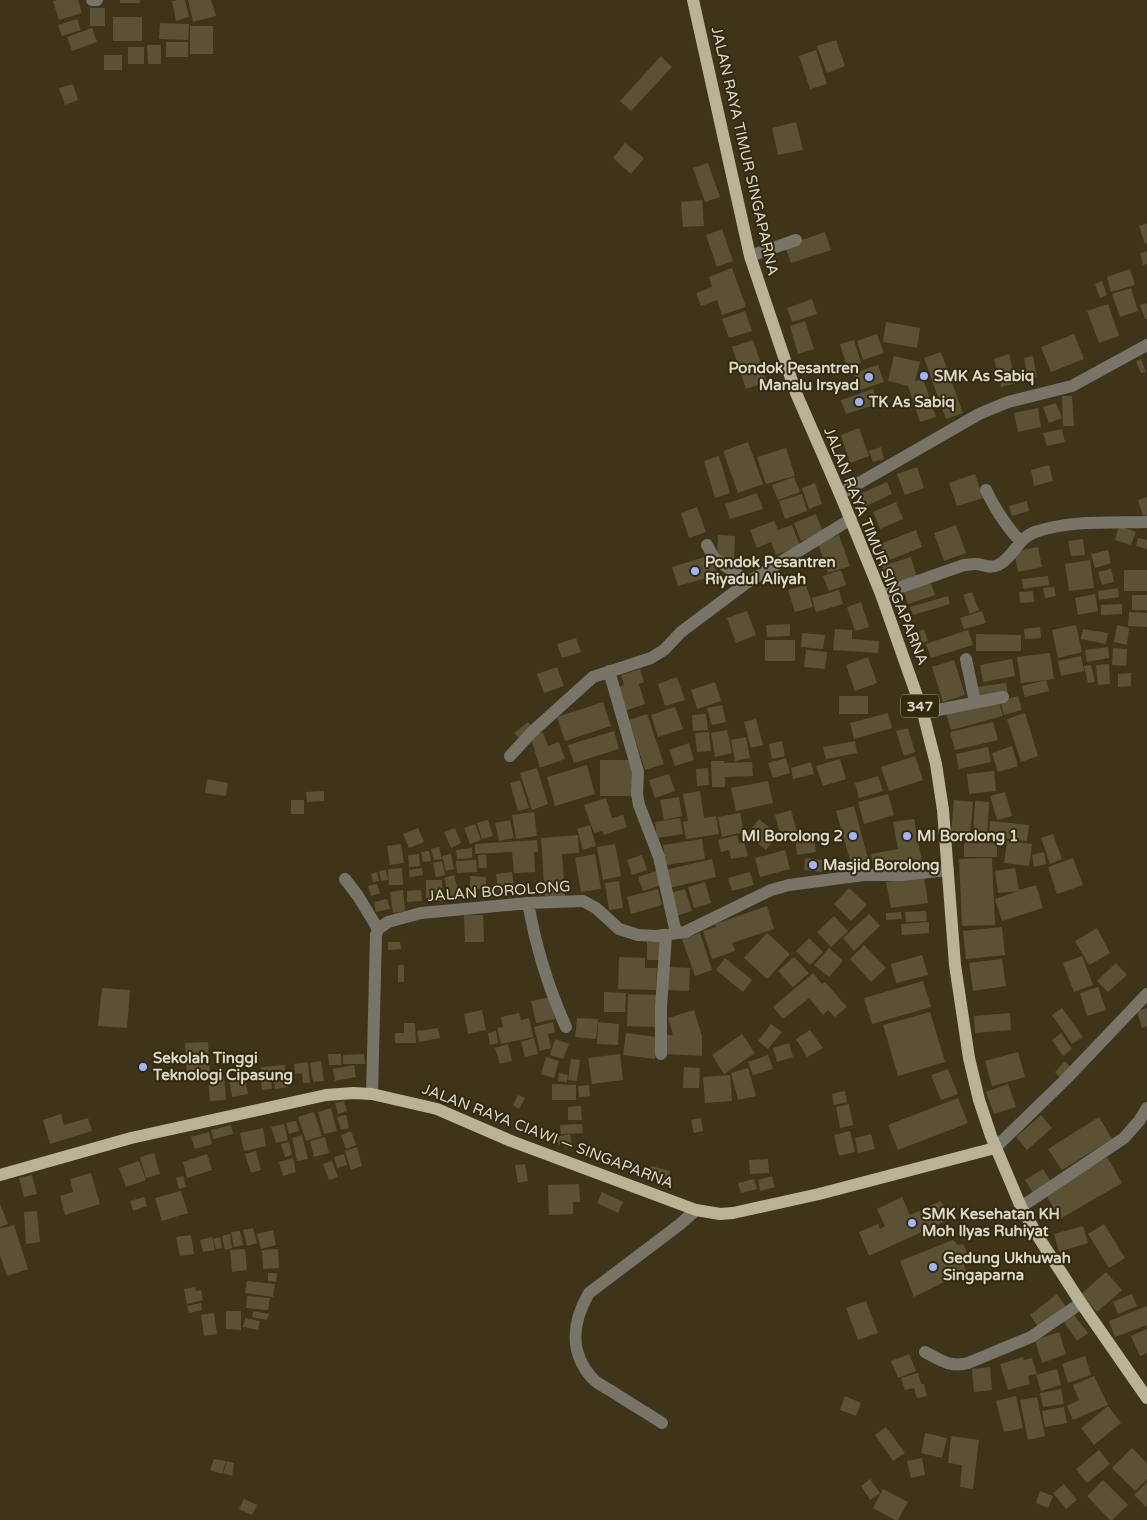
<svg xmlns="http://www.w3.org/2000/svg" width="1147" height="1520" font-family="'Varela Round',sans-serif">
  <rect width="100%" height="100%" fill="#3d3419"/>
  <path fill="#5b5236" d="M57,0H78L82,13L59,20L53,1Z
    M120,0H140V3H120Z
    M177,0H185L189,17L176,21L172,1Z
    M188,0H211L216,16L193,22Z
    M90,8H105V26H90Z
    M113,17H142V41H113Z
    M77,19L81,30L62,36L58,25Z
    M160,23L189,24L188,40L159,39Z
    M190,26H213V54H190Z
    M92,28L97,42L72,51L67,37Z
    M836,40L845,66L827,73L817,46Z
    M166,42H188V57H166Z
    M147,45H161V64H148Z
    M128,47H144V64H128Z
    M816,50L827,84L810,89L799,56Z
    M104,55H122V70H104Z
    M661,56L672,67L631,111L620,101Z
    M73,84L78,100L65,105L59,88Z
    M796,122L803,150L778,155L772,128Z
    M625,143L644,158L631,174L613,158Z
    M708,163L720,197L705,202L693,168Z
    M702,200L704,226L683,227L681,202Z
    M1147,223V243L1145,244L1139,226Z
    M722,229L733,261L717,267L706,235Z
    M825,232L831,250L791,263L785,246Z
    M1147,251V264L1143,265L1140,253Z
    M732,268L746,307L722,315L717,300L701,306L696,293L712,287L709,277Z
    M1130,269L1135,285L1111,292L1107,277Z
    M1102,281L1107,295L1100,298L1095,284Z
    M1131,288L1138,311L1120,317L1112,294Z
    M812,299L817,314L792,322L787,308Z
    M1147,303V319H1145L1140,305Z
    M1108,304L1119,336L1099,343L1087,311Z
    M745,311L752,331L729,338L722,319Z
    M805,321L814,349L798,354L790,326Z
    M886,322L920,328L917,348L883,342Z
    M877,334L884,353L863,360L857,341Z
    M1074,334L1084,359L1051,372L1041,347Z
    M753,340L767,382L746,389L732,347Z
    M854,340L861,363L847,367L840,344Z
    M941,352L963,413L946,419L924,358Z
    M1009,354L1016,383L1001,387L994,359Z
    M894,356L920,362L915,381L923,379L936,417L920,422L908,386L888,381Z
    M1033,356L1037,377L1028,379L1024,358Z
    M1141,359L1146,372L1141,373L1136,361Z
    M878,365L884,382L860,390L854,373Z
    M873,389L878,404L846,414L841,400Z
    M1062,396H1072L1074,426H1063Z
    M1056,403L1062,418L1049,423L1043,407Z
    M1038,408L1041,427L1018,432L1014,413Z
    M859,428L869,456L850,463L841,435Z
    M1062,429L1065,442L1047,446L1043,433Z
    M748,442L763,484L738,493L723,451Z
    M881,447L884,459L873,462L869,451Z
    M786,448L795,476L766,484L757,457Z
    M719,456L730,493L715,498L704,461Z
    M1049,465L1053,481L1034,486L1031,470Z
    M917,467L924,488L905,495L897,474Z
    M975,474L983,498L957,506L949,483Z
    M794,477L800,492L778,500L772,485Z
    M887,482L892,494L866,506L860,494Z
    M815,483L822,504L809,509L802,488Z
    M757,493L763,509L730,519L725,504Z
    M802,494L807,511L785,519L779,501Z
    M1147,497V515L1143,516L1138,500Z
    M1027,501L1029,511L1012,516L1009,506Z
    M896,502L903,519L880,529L873,512Z
    M697,507L706,532L689,538L681,513Z
    M816,514L823,532L801,541L794,523Z
    M774,521L778,530L792,525L800,546L776,555L771,542L757,548L750,530Z
    M956,525L966,553L944,561L934,533Z
    M1119,526L1136,532L1131,545L1115,540Z
    M916,530L922,547L887,561L880,544Z
    M718,535L735,536L734,560L717,559Z
    M839,535L850,566L828,573L818,543Z
    M1138,538L1147,540V549L1136,546Z
    M1083,539L1085,555L1071,556L1068,541Z
    M1038,547L1042,567L1018,572L1014,552Z
    M1108,550L1111,563L1095,568L1091,554Z
    M711,555L717,575L678,586L672,567Z
    M911,557L917,578L888,587L882,566Z
    M1090,560L1094,588L1069,591L1065,564Z
    M1111,569L1114,582L1102,585L1098,572Z
    M841,570L846,585L829,591L823,576Z
    M1124,570H1147V591H1124Z
    M1048,576L1049,585L1023,589L1022,579Z
    M930,580L935,595L908,604L903,589Z
    M806,585L813,607L795,612L788,590Z
    M1054,587L1056,596L1045,598L1043,588Z
    M1118,588L1119,597L1099,600L1098,591Z
    M839,590L843,604L816,612L812,598Z
    M1033,591L1034,602L1020,603L1019,592Z
    M972,592L979,610L970,614L963,595Z
    M1095,594L1098,611L1078,615L1075,598Z
    M1132,595H1147V610H1132Z
    M948,596L950,604L913,615L910,607Z
    M861,602L869,627L855,631L847,607Z
    M1122,604V614L1101,615V605Z
    M747,611L756,635L736,643L727,618Z
    M982,611L986,623L964,629L960,618Z
    M1129,612L1147,613V627L1128,626Z
    M790,624V636L767,637L766,625Z
    M1076,625L1082,652L1058,658L1052,630Z
    M1117,625L1129,628L1127,645L1114,642Z
    M1040,627L1041,638L1025,639L1024,629Z
    M835,629L852,630V639L879,641L878,653L833,650Z
    M924,629L928,641L912,648L907,636Z
    M1083,629L1108,633L1106,644L1081,639Z
    M968,630L973,645L931,658L926,644Z
    M802,633L825,635L823,649L801,647Z
    M976,634L1021,635V651H976Z
    M576,638L581,652L562,658L557,644Z
    M765,640H795V661H765Z
    M1108,647L1109,658L1087,662L1085,650Z
    M1113,648L1127,649L1126,666L1112,665Z
    M806,650L827,652L825,669L804,667Z
    M1050,653L1054,679L1021,683L1017,657Z
    M1081,656L1084,671L1061,676L1058,661Z
    M868,657L877,683L855,691L846,665Z
    M1012,659L1015,676L983,682L980,665Z
    M954,660L965,695L943,702L932,667Z
    M1109,664L1110,684L1098,685L1096,665Z
    M1091,665L1095,682L1088,683L1084,666Z
    M557,667L564,686L544,693L537,674Z
    M640,669L644,682L639,684L645,704L624,711L616,688L624,685L621,675Z
    M1131,673V686L1118,687V674Z
    M677,677L685,700L665,706L658,684Z
    M1046,680L1049,691L1025,697L1022,686Z
    M715,682L721,701L697,709L691,690Z
    M1006,683L1008,695L979,699L977,687Z
    M839,696H868V714H839Z
    M1018,696L1022,710L1004,715L1000,701Z
    M998,699L1003,716L951,730L946,713Z
    M603,702L611,726L565,741L557,717Z
    M722,705L726,722L712,725L707,708Z
    M675,707L683,729L658,737L651,715Z
    M888,713L892,728L854,739L850,723Z
    M1025,713L1038,756L1021,762L1007,719Z
    M647,714L664,764L645,770L629,720Z
    M706,714L708,730L693,731L692,715Z
    M756,719L763,745L751,748L744,722Z
    M528,722L532,727L519,738L514,733Z
    M993,722L998,740L955,750L950,732Z
    M908,728L915,752L904,756L896,731Z
    M727,730L732,753L715,757L711,733Z
    M614,731L619,749L574,763L568,745Z
    M543,732L548,746L559,742L565,759L540,768L530,736Z
    M709,732L711,751L697,752L695,733Z
    M746,737L750,758L735,761L731,740Z
    M782,741L785,756L772,759L769,744Z
    M855,741L857,753L826,759L823,747Z
    M689,743L694,760L675,766L669,750Z
    M1012,746L1018,766L998,772L992,753Z
    M988,747L991,762L959,769L956,754Z
    M915,756L923,780L889,791L881,767Z
    M786,758L790,773L773,778L768,763Z
    M840,759L846,779L823,786L816,766Z
    M600,760H632V796H600Z
    M711,761H724V763L752,762L753,776L725,777V787H712Z
    M811,762L814,774L793,779L791,768Z
    M587,765L595,794L555,806L547,777Z
    M537,768L548,804L532,810L520,773Z
    M708,768L709,785L697,786L696,769Z
    M994,771L996,791L969,794L967,774Z
    M669,774L675,791L655,798L649,780Z
    M878,776L883,791L859,798L855,783Z
    M207,779L228,783L226,796L205,793Z
    M520,780L529,808L518,811L510,783Z
    M768,781L773,803L736,811L731,788Z
    M324,791V801L307,802L306,792Z
    M700,791L704,818L716,816L719,834L686,839L683,822L688,821L683,794Z
    M1005,792L1012,816L997,820L990,796Z
    M888,794L894,815L864,824L858,802Z
    M679,797L682,816L664,820L660,800Z
    M606,798L612,818L623,815L627,827L604,835L602,831L594,833L584,805Z
    M291,800H304V814H291Z
    M954,800L973,802L970,836L951,835Z
    M975,801L989,802L987,840L973,839Z
    M854,806L869,862L852,867L836,811Z
    M791,810L797,832L781,837L775,815Z
    M534,812L537,836L516,839L512,815Z
    M740,813L744,832L722,837L718,817Z
    M680,818L683,834L657,838L655,822Z
    M759,819L778,835L766,850L747,834Z
    M914,819L922,862L874,870L871,854L898,849L893,822Z
    M488,820L493,836L482,839L477,823Z
    M510,820L514,838L499,841L495,823Z
    M990,821L1029,825L1027,841L989,837Z
    M475,824L481,840L470,844L464,828Z
    M590,825L596,846L583,850L577,829Z
    M418,828L424,842L409,848L403,834Z
    M455,828L461,843L451,848L444,832Z
    M813,832L816,852L797,855L795,835Z
    M1053,834L1062,859L1050,864L1041,838Z
    M578,835L579,853L562,854L565,897L545,899L541,838Z
    M737,835L739,843L744,842L748,856L731,859L729,850L721,852L718,840Z
    M702,839L705,859L666,865L663,845Z
    M537,840L538,852H534L535,872L514,873L512,852L475,854V844Z
    M1007,841L1032,844L1029,866L1004,863Z
    M964,843H997V857H964Z
    M401,844L404,863L390,865L387,846Z
    M615,844L621,876L603,880L597,847Z
    M439,847L442,859L434,860L431,849Z
    M472,848V858L457,859L456,850Z
    M785,850L790,869L760,877L755,858Z
    M429,851L431,861L423,862L421,852Z
    M1044,852L1046,864L1034,867L1032,855Z
    M419,854L420,866L409,867L408,855Z
    M451,854L454,869L446,871L442,856Z
    M595,854L601,889L581,892L575,858Z
    M478,855H486L487,868H479Z
    M642,855L647,870L632,875L627,860Z
    M805,858L823,860L822,872L804,870Z
    M992,858L995,925L962,926L959,859Z
    M1073,858L1083,885L1057,894L1048,867Z
    M712,859L716,877L669,888L665,870Z
    M476,860L477,872L457,873L456,861Z
    M442,861L445,875L436,877L433,863Z
    M402,868L403,885H389L388,869Z
    M422,868L423,875L410,877L409,870Z
    M1015,868L1019,890L1036,885L1043,908L1002,921L995,899L1019,891L998,893L995,871Z
    M386,870L388,880L381,881L379,871Z
    M656,871L661,885L643,891L638,877Z
    M377,872L379,881L373,882L371,874Z
    M512,872L514,889L498,891L496,874Z
    M750,872L754,885L732,891L728,878Z
    M454,875L460,898L450,901L444,878Z
    M470,876L486,877V889H470Z
    M924,876L928,903L891,908L886,882Z
    M426,880H442L443,901H426Z
    M619,881L623,908L609,910L605,883Z
    M705,882L711,903L694,908L688,887Z
    M377,884L380,893L371,896L368,886Z
    M849,888L867,905L851,921L834,904Z
    M658,889L662,905L631,914L627,897Z
    M685,889L692,911L676,916L670,893Z
    M403,890L405,911L393,913L390,892Z
    M421,890L422,901L407,902V891Z
    M387,899L390,909L376,912L374,902Z
    M767,906L774,929L732,943L735,951L712,959L703,931L716,927L715,924Z
    M926,911L927,921L906,922L905,912Z
    M901,912L902,919L886,920V913Z
    M869,914L880,926L854,951L843,938Z
    M464,915H483L484,942H465Z
    M834,916L848,931L831,947L817,932Z
    M929,922V933L902,935L901,924Z
    M1002,927L1005,955L966,959L963,931Z
    M1097,928L1110,953L1089,965L1075,941Z
    M700,933L712,970L695,976L682,939Z
    M767,933L790,954L767,979L744,958Z
    M809,938L823,952L810,965L796,951Z
    M388,942H400L401,949L388,950Z
    M647,942H663V960H647Z
    M864,945L886,968L871,982L850,959Z
    M829,948L843,961L829,977L814,965Z
    M922,955L928,975L896,983L891,964Z
    M1082,956L1093,985L1074,992L1063,963Z
    M619,957L645,958V968H657L656,990L618,989Z
    M794,957L809,973L793,987L778,971Z
    M725,958L752,980L743,992L716,970Z
    M1002,959L1006,986L973,991L969,963Z
    M1116,963L1127,975L1108,992L1097,981Z
    M398,965H404V982H398Z
    M667,967L690,968L689,991L666,990Z
    M813,973L822,984L825,982L847,1007L835,1017L828,1010L823,1015L809,998L783,1019L773,1007Z
    M923,981L931,1007L872,1024L864,998Z
    M1098,987L1106,1010L1087,1016L1080,993Z
    M102,988L130,990L127,1028L98,1026Z
    M604,992L626,993L625,1012H604Z
    M628,994L657,995L656,1027L627,1026Z
    M550,997L555,1019L536,1023L531,1001Z
    M1062,1008L1083,1037L1072,1044L1052,1015Z
    M1147,1008V1026L1142,1028L1137,1011Z
    M482,1010L486,1030L468,1034L464,1014Z
    M694,1010L702,1036V1056L665,1054V1035H673L668,1018Z
    M930,1012L945,1062L898,1076L883,1025Z
    M519,1013L521,1020L529,1018L533,1037L501,1044L497,1028L503,1027L501,1017Z
    M1010,1013L1011,1030L975,1033L974,1016Z
    M577,1018L598,1019L596,1039L575,1037Z
    M553,1022L555,1032L548,1034L551,1048L540,1051L534,1027Z
    M598,1022L619,1024L618,1045L597,1044Z
    M404,1023H415L416,1043H395V1033H404Z
    M771,1024L782,1032L768,1049L758,1041Z
    M438,1028L440,1038L419,1042L417,1031Z
    M810,1030L823,1048L807,1057L796,1039Z
    M496,1031L498,1043L490,1045L488,1033Z
    M626,1033L658,1037L655,1059L623,1055Z
    M1061,1033L1072,1049L1063,1056L1052,1040Z
    M742,1034L755,1053L724,1074L712,1055Z
    M534,1038L538,1054L525,1057L521,1042Z
    M555,1039L569,1044L563,1059L550,1055Z
    M208,1042L210,1076L187,1077L185,1043Z
    M789,1043L793,1057L777,1062L773,1048Z
    M508,1044L512,1061L500,1064L495,1048Z
    M1018,1052L1025,1077L992,1086L985,1061Z
    M328,1054H341V1065H329Z
    M364,1054L365,1064H343V1055Z
    M620,1054L623,1080L592,1084L588,1058Z
    M768,1055L773,1069L753,1075L748,1062Z
    M546,1057L559,1061L554,1078L541,1074Z
    M571,1059L580,1060L577,1081L568,1080Z
    M321,1061L324,1081L313,1082L310,1063Z
    M1065,1061L1071,1068L1060,1078L1055,1072Z
    M308,1062L310,1083H303L302,1073L295,1074L294,1064Z
    M285,1065V1075L261,1076V1067Z
    M354,1065L356,1077L335,1081L333,1069Z
    M684,1067L700,1068L699,1088H683Z
    M748,1068L756,1096L738,1100L731,1073Z
    M948,1069L958,1094L941,1100L931,1075Z
    M559,1073L568,1075L567,1082L558,1081Z
    M730,1075L732,1101L705,1103L703,1077Z
    M224,1076L226,1100L210,1101L208,1078Z
    M245,1077L248,1094L232,1097L229,1079Z
    M287,1077L288,1087L275,1089L274,1078Z
    M271,1079L272,1089L262,1090L261,1080Z
    M552,1084L576,1085V1100H552Z
    M1008,1084L1016,1107L994,1114L986,1092Z
    M589,1085L590,1096L579,1097L578,1086Z
    M845,1091L847,1102L834,1105L832,1094Z
    M518,1095L525,1098L519,1109L513,1105Z
    M958,1098L968,1123L898,1150L888,1125Z
    M344,1101L347,1111L338,1114L335,1103Z
    M849,1104L853,1125L840,1128L836,1107Z
    M581,1106L582,1120H568V1107Z
    M331,1108L337,1131L324,1134L318,1112Z
    M314,1112L322,1136L306,1141L298,1117Z
    M61,1114L64,1125L88,1118L92,1131L50,1144L43,1120Z
    M346,1115L349,1128L341,1130L337,1117Z
    M1041,1115L1052,1128L1027,1150L1016,1137Z
    M1099,1117L1112,1139L1062,1170L1048,1149Z
    M701,1118L703,1131L694,1133L691,1120Z
    M296,1121L299,1131L289,1134L286,1123Z
    M284,1124L288,1140L276,1143L271,1127Z
    M582,1124L583,1133L561,1134L560,1125Z
    M231,1125L233,1134L213,1139L211,1130Z
    M263,1128L266,1146L244,1151L240,1133Z
    M351,1131L356,1145L346,1149L341,1135Z
    M850,1131L855,1152L839,1156L834,1135Z
    M209,1132L212,1144L195,1149L191,1137Z
    M570,1134L572,1146L565,1148L564,1143L558,1145L556,1137Z
    M871,1134L875,1149L858,1153L855,1138Z
    M302,1135L308,1159L297,1161L292,1138Z
    M325,1137L329,1153L314,1157L310,1141Z
    M289,1142L292,1155L285,1157L281,1144Z
    M357,1147L362,1166L351,1170L345,1151Z
    M256,1151L261,1170L251,1173L245,1154Z
    M154,1153L160,1174L146,1178L140,1157Z
    M207,1154L212,1170L187,1178L183,1162Z
    M344,1154L347,1165L337,1168L334,1157Z
    M1107,1157L1122,1183L1060,1219L1045,1193Z
    M293,1158L296,1172L283,1176L279,1162Z
    M768,1159L769,1173L750,1174L749,1160Z
    M139,1161L146,1180L126,1187L119,1168Z
    M332,1161L338,1177L329,1180L323,1164Z
    M525,1164L528,1181L518,1183L515,1165Z
    M651,1166L670,1171L667,1183L648,1178Z
    M1043,1169L1053,1185L1035,1196L1025,1180Z
    M91,1173L100,1204L65,1215L60,1196L73,1192L70,1179Z
    M32,1175L37,1194L24,1197L19,1178Z
    M183,1176L186,1187L179,1189L176,1178Z
    M772,1176L775,1187L760,1191L758,1180Z
    M754,1179L757,1189L741,1193L738,1183Z
    M579,1184L580,1202H573V1214L549,1215L548,1185Z
    M181,1191L188,1213L162,1221L155,1198Z
    M602,1192L623,1202L618,1213L597,1203Z
    M144,1197L147,1206L133,1211L130,1201Z
    M902,1197L910,1215L941,1201L950,1219L869,1256L859,1232L878,1224L880,1229L885,1226L877,1209Z
    M0,1204L8,1224L0,1227Z
    M37,1211L40,1242L26,1244L24,1212Z
    M1104,1224L1125,1258L1109,1268L1088,1234Z
    M14,1225L28,1269L7,1276L0,1255V1229Z
    M1083,1226L1088,1243L1059,1252L1054,1234Z
    M253,1228L257,1243L247,1246L243,1230Z
    M273,1230L276,1245L261,1249L257,1234Z
    M240,1231L243,1245L234,1247L231,1232Z
    M230,1234L232,1248L225,1250L222,1236Z
    M191,1235L194,1254L180,1256L176,1237Z
    M212,1237L215,1250L203,1252L200,1240Z
    M220,1237L222,1248L216,1249L213,1239Z
    M953,1240L958,1245L963,1244L970,1259L963,1262L966,1271L914,1297L900,1261Z
    M245,1249L247,1270L232,1272L230,1250Z
    M278,1249L279,1268L263,1269L262,1250Z
    M1106,1272L1122,1290L1097,1312L1081,1294Z
    M268,1273H277L276,1282L268,1281Z
    M247,1281L275,1284L273,1297L245,1293Z
    M195,1287L196,1291L201,1290L203,1300L187,1304L184,1289Z
    M1057,1294L1067,1308L1040,1329L1030,1315Z
    M1132,1294L1137,1306L1118,1314L1113,1302Z
    M247,1296L270,1298L268,1310L246,1308Z
    M866,1301L878,1333L858,1340L846,1308Z
    M201,1303L202,1310L189,1313L187,1306Z
    M1147,1306V1325L1115,1337L1109,1321Z
    M226,1311H241V1330L226,1329Z
    M253,1311L269,1314L267,1320L252,1317Z
    M214,1313L217,1334L204,1336L201,1315Z
    M1074,1315L1088,1333L1077,1341L1064,1322Z
    M245,1318L260,1321L258,1330L243,1327Z
    M1147,1329V1353L1140,1356L1131,1336Z
    M1059,1332L1066,1354L1042,1363L1035,1340Z
    M909,1354L916,1371L898,1378L891,1361Z
    M1085,1356L1091,1375L1068,1383L1062,1364Z
    M1023,1357L1024,1360L1032,1358L1037,1374L1028,1376L1030,1384L1008,1390L1000,1364Z
    M990,1367L992,1390L974,1392L972,1369Z
    M1057,1369L1061,1385L1041,1391L1036,1375Z
    M918,1373L921,1384H924L927,1396L917,1398L914,1388L905,1390L901,1378Z
    M1094,1376L1108,1405L1073,1420L1067,1406L1079,1400L1073,1385Z
    M1061,1389L1064,1404L1043,1407L1040,1393Z
    M845,1396L861,1403L856,1416L840,1410Z
    M1016,1396L1023,1428L1004,1432L996,1401Z
    M1037,1397L1045,1436L1028,1440L1020,1400Z
    M1108,1406L1121,1423L1094,1445L1081,1428Z
    M1064,1407L1067,1423L1045,1427L1042,1411Z
    M886,1427L905,1453L893,1461L875,1435Z
    M925,1433L947,1438L942,1458L921,1453Z
    M951,1436L979,1440L973,1489L960,1487L962,1465L948,1463Z
    M1132,1448L1147,1463V1479L1135,1491L1112,1468Z
    M1099,1450L1110,1464L1087,1483L1076,1469Z
    M922,1458L925,1475L911,1478L907,1461Z
    M214,1459L226,1461L222,1474L210,1470Z
    M227,1461L234,1463L232,1476L223,1473Z
    M870,1479L880,1493L870,1500L861,1486Z
    M1103,1480L1128,1505L1112,1520H1110L1087,1496Z
    M1147,1482V1506L1146,1507L1134,1495Z
    M1064,1484L1077,1500L1066,1509L1053,1493Z
    M883,1489L908,1502L898,1520H895L873,1508Z
    M1040,1491L1053,1496L1048,1508L1036,1503Z
    M244,1499L257,1505L252,1515L239,1509Z"/>
  <g fill="none" stroke-linecap="round" stroke-linejoin="round">
    <path stroke="#787467" stroke-width="12" d="M92,0H97
      M750,256L796,240
      M986,490C995,509 1006,526 1020,541
      M840,494L979,414L1008,402L1072,386L1147,345
      M707,545L714,558L740,576L745,584
      M881,594L964,565C967,565 972,564 975,564C983,564 990,569 998,565C1013,558 1018,538 1035,532C1070,520 1111,523 1147,522
      M966,659L975,702
      M609,671L638,772L637,794L639,805L659,857L676,933
      M923,713L1003,697
      M510,756L533,731L593,677L651,658L664,650L681,632L745,584L851,519
      M345,879L358,896L378,929
      M528,903C536,948 547,985 566,1027
      M661,1054V1007L666,935
      M372,1094L376,935L378,929L388,922L421,913L528,903L583,901L596,908L619,929L638,935L656,936L685,932L771,890L789,885L864,875H901L948,870
      M995,1148L1065,1080L1147,994
      M1021,1207L1124,1138L1139,1121L1147,1108
      M925,1352C940,1360 951,1368 968,1363L1031,1337L1081,1303
      M662,1423C647,1413 631,1404 616,1394C609,1389 599,1385 593,1379C569,1353 572,1322 589,1293L679,1225L696,1210"/>
    <path stroke="#bab297" stroke-width="12" d="M693,0L750,256L796,393L840,494L881,594L923,713L936,764L943,810L955,965L969,1058L979,1100L991,1136L1021,1207L1039,1238L1081,1303L1147,1398
      M0,1175L131,1138L326,1095L353,1093L372,1094L437,1109L511,1141L696,1210L720,1214L733,1213L819,1194L995,1148"/>
  </g>
  <g fill="#a0b3fd" stroke="#322a0f" stroke-width="2">
    <circle cx="924" cy="376" r="5"/>
    <circle cx="869" cy="377" r="5"/>
    <circle cx="859" cy="402" r="5"/>
    <circle cx="695" cy="571" r="5"/>
    <circle cx="853" cy="836" r="5"/>
    <circle cx="907" cy="836" r="5"/>
    <circle cx="813" cy="865" r="5"/>
    <circle cx="143" cy="1067" r="5"/>
    <circle cx="912" cy="1223" r="5"/>
    <circle cx="933" cy="1267" r="5"/>
  </g>
  <g text-anchor="middle" stroke-width="4" stroke-linejoin="round" paint-order="stroke">
    <rect fill="#322a0f" stroke="#aaa490" stroke-width="1" x="901" y="694.5" width="38" height="23" rx="4"/>
    <g font-size="14" font-weight="bold" fill="#ddd8c8">
      <text x="920" y="711">347</text>
    </g>
    <g font-size="15" fill="#ddd8c8" stroke="#322a0f">
      <text transform="translate(745 151) rotate(77)" y="5">JALAN RAYA TIMUR SINGAPARNA</text>
      <text transform="translate(876 546) rotate(68)" y="5">JALAN RAYA TIMUR SINGAPARNA</text>
      <text transform="translate(499 891) rotate(-4)" y="5">JALAN BOROLONG</text>
      <text transform="translate(548 1136) rotate(21)" y="5">JALAN RAYA CIAWI — SINGAPARNA</text>
    </g>
    <g font-size="15" font-weight="bold" fill="#ddd8c8" stroke="#322a0f" text-anchor="start">
      <text x="859" y="373" text-anchor="end">Pondok Pesantren<tspan x="859" dy="17">Manalu Irsyad</tspan></text>
      <text x="934" y="381">SMK As Sabiq</text>
      <text x="869" y="407">TK As Sabiq</text>
      <text x="705" y="567">Pondok Pesantren<tspan x="705" dy="17">Riyadul Aliyah</tspan></text>
      <text x="843" y="841" text-anchor="end">MI Borolong 2</text>
      <text x="917" y="841">MI Borolong 1</text>
      <text x="823" y="870">Masjid Borolong</text>
      <text x="153" y="1063">Sekolah Tinggi<tspan x="153" dy="17">Teknologi Cipasung</tspan></text>
      <text x="922" y="1219">SMK Kesehatan KH<tspan x="922" dy="17">Moh Ilyas Ruhiyat</tspan></text>
      <text x="943" y="1263">Gedung Ukhuwah<tspan x="943" dy="17">Singaparna</tspan></text>
    </g>
  </g>
</svg>
